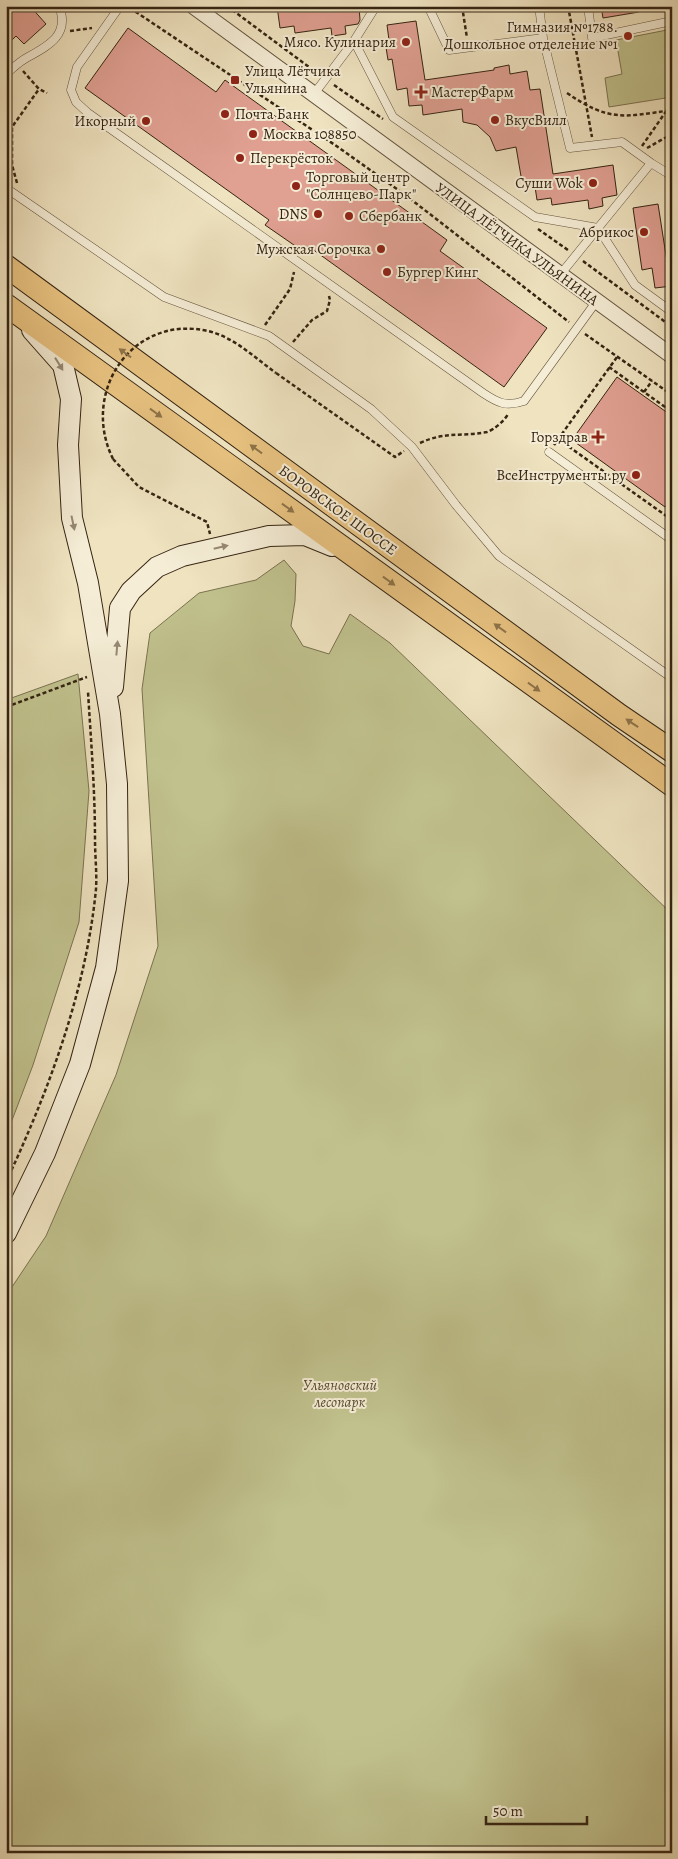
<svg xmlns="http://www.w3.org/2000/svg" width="678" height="1859" font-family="Alegreya,serif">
  <rect width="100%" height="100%" fill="#efe3c0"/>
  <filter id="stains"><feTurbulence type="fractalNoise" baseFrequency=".004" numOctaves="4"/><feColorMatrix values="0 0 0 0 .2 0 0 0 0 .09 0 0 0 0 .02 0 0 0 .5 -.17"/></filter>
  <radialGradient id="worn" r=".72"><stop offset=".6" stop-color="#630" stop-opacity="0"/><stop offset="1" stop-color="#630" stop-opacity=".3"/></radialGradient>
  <path fill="#c0c18d" stroke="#7a7250" d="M672,29V97L609,107L605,78L622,74L616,40Z
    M284,560L296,574L295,601L291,626L303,646L329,654L350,614L390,643L672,914V1853H6V1296L46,1236L116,1075L158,946L142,689L150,633L199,593L256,580Z
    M78,674L89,791L79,922L33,1065L6,1136V700Z"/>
  <path fill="#e0a092" stroke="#352412" d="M6,6H30L46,24L24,44L16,36L12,40L6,34Z
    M277,6H359L360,20L358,24L345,26L346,34L332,36L331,28L295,33L294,26L280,28Z
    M601,6H638L639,12L603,18Z
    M416,21L425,80L494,70V68L509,65L510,74L527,71L530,90L540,89L553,174L613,165L617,195L602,198L603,206L589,209L588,200L552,205L551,198L537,200L534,180L522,182L516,147L496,151L490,137L477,125L463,122L462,109L423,115L422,105L409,106L407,88L397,90L392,59L388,60L385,41L389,40L387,25Z
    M128,28L216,92L225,80L447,240L440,251L547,328L504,387L308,246L304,252L265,225L269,220L85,88Z
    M658,204L667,262L672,261V286L655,288L652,268L642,270L633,208Z
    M617,377L672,416V498L665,507L572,440Z"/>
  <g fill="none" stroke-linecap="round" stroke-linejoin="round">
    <defs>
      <path id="lane" d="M120,6L77,67L71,90L76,102L88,113L483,393C498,403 506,407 524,401L596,302
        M428,6L449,50L543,38L570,148L622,142L651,163
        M539,6L543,38
        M588,6L592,38L672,21
        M354,41L376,6
        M6,74C13,68 20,61 28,57C50,45 70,34 59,6
        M314,94L354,41L393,117L535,217L598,228L651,163L672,176
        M6,188L164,297L269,336L371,409L412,447L456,505L499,556L672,678
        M560,275L598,228L635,285L672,312
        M549,452L672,540"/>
      <path id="street" d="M193,6L672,356"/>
      <path id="secondary" d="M113,687L120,608L131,591L157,567L182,556L269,536L305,535L332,546
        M6,1233L45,1153L80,1064L106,968L118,881L117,784L110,714L88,583L72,518L68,445L71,399L63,365L32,330"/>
      <path id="primary" d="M6,266L619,715L672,751
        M6,305L672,785"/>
    </defs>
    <use href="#lane" stroke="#64543e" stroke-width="9"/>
    <use href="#street" stroke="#64543e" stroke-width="17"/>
    <use href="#secondary" stroke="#352412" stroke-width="22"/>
    <use href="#primary" stroke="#352412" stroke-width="24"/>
    <path stroke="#352412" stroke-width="2.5" stroke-dasharray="4 2.5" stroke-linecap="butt" d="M227,6L317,73
      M462,6L467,38
      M568,6L592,137
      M130,8L335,145L404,194L569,322
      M70,31L92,28
      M23,71L39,89L47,93
      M334,85L383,119
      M567,93C609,122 624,117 672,110
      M642,146L667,110L672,119
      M647,148L672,134
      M17,183L12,165V127L39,89
      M538,229L568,250
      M583,261L672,327
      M265,325L290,289L294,272
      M585,334L672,395
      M293,342L312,320L327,311L330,300L329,296
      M609,367L672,412
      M276,373L395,457L404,451
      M644,392L652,381
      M666,408L672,400
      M558,439L672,520
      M420,443C446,431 463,437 487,432C494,430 505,420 508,414
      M554,445L617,357
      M113,459L139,487L207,522L210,534
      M6,707L87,677
      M6,1182C49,1090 86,991 96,889C97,873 95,856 95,840C95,790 91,741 88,692"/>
    <use href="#lane" stroke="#f5edd6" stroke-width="8"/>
    <use href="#street" stroke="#f5edd6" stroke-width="15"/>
    <use href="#secondary" stroke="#f5edd6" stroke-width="20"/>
    <use href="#primary" stroke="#e8c280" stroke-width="22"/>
    <path stroke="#352412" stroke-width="2.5" stroke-dasharray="4 2.5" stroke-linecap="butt" d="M113,459C80,392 132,314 208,331C234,337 255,358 276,373"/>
  </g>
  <defs><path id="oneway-solid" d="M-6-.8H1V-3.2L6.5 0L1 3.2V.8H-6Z" transform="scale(1.25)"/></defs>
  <g fill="#8e7349">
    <use href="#oneway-solid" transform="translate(125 353) rotate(-144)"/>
    <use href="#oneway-solid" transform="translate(156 413) rotate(36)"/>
    <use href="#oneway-solid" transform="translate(256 449) rotate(-144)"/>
    <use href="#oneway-solid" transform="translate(288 508) rotate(36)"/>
    <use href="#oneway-solid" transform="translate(389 581) rotate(36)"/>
    <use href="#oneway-solid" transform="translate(500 628) rotate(-144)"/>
    <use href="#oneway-solid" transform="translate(534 687) rotate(36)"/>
    <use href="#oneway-solid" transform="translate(632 723) rotate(-146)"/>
  </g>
  <g fill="#958874">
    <use href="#oneway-solid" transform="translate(59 364) rotate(58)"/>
    <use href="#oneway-solid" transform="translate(73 523) rotate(78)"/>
    <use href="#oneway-solid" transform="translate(221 547) rotate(-13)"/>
    <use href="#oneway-solid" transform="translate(117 648) rotate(-85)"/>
  </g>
  <g fill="#8f2418" stroke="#f5edd6" stroke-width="2">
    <circle cx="628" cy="36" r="5"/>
    <circle cx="406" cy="42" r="5"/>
    <rect x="230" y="75" width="10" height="10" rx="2.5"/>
    <path d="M418.5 84.5h5v5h5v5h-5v5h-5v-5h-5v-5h5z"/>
    <circle cx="225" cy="114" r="5"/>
    <circle cx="495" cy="120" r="5"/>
    <circle cx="146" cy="121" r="5"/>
    <circle cx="253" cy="134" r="5"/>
    <circle cx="240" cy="158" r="5"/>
    <circle cx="593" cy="183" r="5"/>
    <circle cx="296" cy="186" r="5"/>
    <circle cx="318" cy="214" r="5"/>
    <circle cx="349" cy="216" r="5"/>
    <circle cx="644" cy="232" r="5"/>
    <circle cx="381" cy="249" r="5"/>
    <circle cx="387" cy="272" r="5"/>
    <path d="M595.5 429.5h5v5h5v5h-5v5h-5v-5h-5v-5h5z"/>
    <circle cx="636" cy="475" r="5"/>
  </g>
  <g text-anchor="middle" stroke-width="4" stroke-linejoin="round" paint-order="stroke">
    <g font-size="15" fill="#352412" stroke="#f5edd6" text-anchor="end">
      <text x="618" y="32">Гимназия №1788.<tspan x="618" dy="17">Дошкольное отделение №1</tspan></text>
      <text x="396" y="47">Мясо. Кулинария</text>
      <text x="245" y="76" text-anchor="start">Улица Лётчика<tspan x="245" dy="17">Ульянина</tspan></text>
      <text x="431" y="97" text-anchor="start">МастерФарм</text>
      <text x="235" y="119" text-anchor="start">Почта Банк</text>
      <text x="505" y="125" text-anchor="start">ВкусВилл</text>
      <text x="136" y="126">Икорный</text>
      <text x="263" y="139" text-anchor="start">Москва 108850</text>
      <text x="250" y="163" text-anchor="start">Перекрёсток</text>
      <text x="306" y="182" text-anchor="start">Торговый центр<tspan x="306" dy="17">"Солнцево-Парк"</tspan></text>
      <text x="583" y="188">Суши Wok</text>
      <text x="308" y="219">DNS</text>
      <text x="359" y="221" text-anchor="start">Сбербанк</text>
      <text x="634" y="237">Абрикос</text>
      <text x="371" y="254">Мужская Сорочка</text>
      <text x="397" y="277" text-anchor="start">Бургер Кинг</text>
      <text x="588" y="442">Горздрав</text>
      <text x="626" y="480">ВсеИнструменты.ру</text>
    </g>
    <g font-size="15" fill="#352412" stroke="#f5edd6">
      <text transform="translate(517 244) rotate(36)" y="5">УЛИЦА ЛЁТЧИКА УЛЬЯНИНА</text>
      <text transform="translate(338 510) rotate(36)" y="5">БОРОВСКОЕ ШОССЕ</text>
    </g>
    <g font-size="15" font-style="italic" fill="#584b31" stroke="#f5edd6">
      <text x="340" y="1390">Ульяновский<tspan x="340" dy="17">лесопарк</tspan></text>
    </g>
  </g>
  <rect width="678" height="1859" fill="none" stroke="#efe3c0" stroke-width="25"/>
  <rect x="8" y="8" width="663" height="1844" fill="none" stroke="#352412" stroke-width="2.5"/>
  <rect x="12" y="12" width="653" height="1834" fill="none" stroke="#352412"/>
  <path d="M486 1816v8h101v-8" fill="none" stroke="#352412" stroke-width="2.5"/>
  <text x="493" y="1816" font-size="15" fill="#352412" stroke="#f5edd6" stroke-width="4" paint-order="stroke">50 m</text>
  <rect width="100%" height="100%" filter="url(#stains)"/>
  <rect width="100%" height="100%" fill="url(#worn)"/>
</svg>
